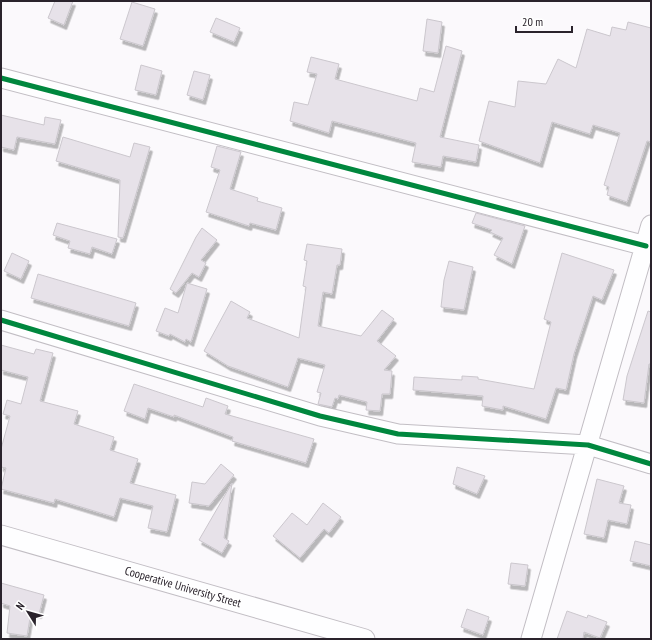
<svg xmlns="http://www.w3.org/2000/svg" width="652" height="640" font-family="'PT Sans Narrow',sans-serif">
  <defs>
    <filter id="shadow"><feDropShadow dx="2.5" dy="4.5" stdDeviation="0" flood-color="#0004"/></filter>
  </defs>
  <rect width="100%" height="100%" fill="#fbf9fc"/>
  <path fill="#e7e2e9" stroke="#cbc7cd" filter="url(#shadow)" d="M55,1H73L64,25L48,18Z
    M132,2L155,9L143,46L120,39Z
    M216,18L240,28L234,42L210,32Z
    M427,19L442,22L438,53L423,51Z
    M628,22L651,28V142L647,141L627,202L607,195L609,187L604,185L620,133L593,125L590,134L552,122L540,163L479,141L489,101L515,107L518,81L546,84L558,59L576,68L587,29L610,36L612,27L626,30Z
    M446,46L462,51L440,137L479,145L476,162L443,156L441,167L412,162L416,143L332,121L329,133L290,121L294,102L308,105L317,74L307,72L311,57L339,64L335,79L417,101L420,88L434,92Z
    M141,65L162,71L156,95L135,90Z
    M194,71L210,75L203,100L187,95Z
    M1,115L44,125L45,117L61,120L55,144L17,137L14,150L1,147Z
    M63,137L130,157L134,143L150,147L123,238L118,237L120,180L56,161Z
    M217,146L241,152L230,189L258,198L257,201L282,208L276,230L250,223L249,226L206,212L220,170L211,167Z
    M476,213L525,226L512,264L494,255L503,238L490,232L492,230L472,223Z
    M57,223L117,239L112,254L92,247L90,254L68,248L70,241L53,235Z
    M202,228L217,240L201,260L206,263L199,277L192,273L176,293L170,289L196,237Z
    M307,244L342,249L340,265H337L332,294L323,292L318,326L361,336L382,310L394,319L377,341L396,356L384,370L392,371L390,394H382L380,411L366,410L367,402L339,395L338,399L335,398L332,407L318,404L321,393L317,392L325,365L298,358L288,387L228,366L204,351L231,301L250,312L247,318L299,338L306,287L303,286L307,261L304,260Z
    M12,253L29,261L21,279L4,271Z
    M562,253L614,270L602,300L593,296L574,354L566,390L556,388L546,419L503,406V410L482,406L483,396L413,390L414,377L462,380V376L478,377V379L534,389L551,322L544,319Z
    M449,261L473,267L464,310L441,307L444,280Z
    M38,274L136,303L129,326L31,298Z
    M187,283L207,289L191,342L186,339L185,342L170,334L169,336L156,331L165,308L178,313Z
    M648,311L651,312V364H649L644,403L623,400L627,376Z
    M1,345L34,354L36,349L53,353L40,401L78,411L74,424L114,437L110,450L138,459L130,483L176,495L167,532L148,528L153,506L120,498L114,517L55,499L54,503L1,489L6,468L1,467V449L10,416L3,414L7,400L21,404L28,377L1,370Z
    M134,384L203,407L206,398L228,406L225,414L314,439L306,463L232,441L233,437L174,415V417L148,408L145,419L124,411Z
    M221,464L234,475L209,506L189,503L192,482L205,484Z
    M457,467L485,476L477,494L453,484Z
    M597,479L624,486L619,503L631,505L627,524L608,520L604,538L584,534Z
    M232,483L224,538L229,541L222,553L199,540Z
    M323,503L341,517L329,533L324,529L300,558L273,536L292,513L307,525Z
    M635,541L651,545V566L630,561Z
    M511,563L528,565L525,586L508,584Z
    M1,583L44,595L39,614L31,612L27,636L7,633L10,606L1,603Z
    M467,609L489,617L483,635L461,627Z
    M567,611L587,618L588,615L607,622L600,638L584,632L583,639H557Z"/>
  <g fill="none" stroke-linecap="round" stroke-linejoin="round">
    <defs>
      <path id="minor" d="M1,78L646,246
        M1,320L320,416L398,434L588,445L651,464
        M1,535L365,639
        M531,639L651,225"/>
    </defs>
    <use href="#minor" stroke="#c2bec4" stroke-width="21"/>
    <use href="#minor" stroke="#fefeff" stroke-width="19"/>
    <defs>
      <path id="cycleway" d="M1,78L646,246
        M1,320L320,416L398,434L588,445L651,464"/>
    </defs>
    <use href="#cycleway" stroke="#fff" stroke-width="8"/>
    <use href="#cycleway" stroke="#00873e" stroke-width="5"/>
  </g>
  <g text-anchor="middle" stroke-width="3" stroke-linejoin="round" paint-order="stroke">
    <g font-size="12" fill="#2a232c" stroke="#fff">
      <text transform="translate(183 587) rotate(16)" y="4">Cooperative University Street</text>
    </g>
  </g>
  <rect width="652" height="640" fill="none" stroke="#2a232c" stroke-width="4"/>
  <g transform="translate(28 612) rotate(307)" stroke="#ffffff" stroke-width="3" paint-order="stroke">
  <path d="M0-3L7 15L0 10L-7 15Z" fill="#2a232c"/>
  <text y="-6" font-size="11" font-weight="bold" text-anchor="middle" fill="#2a232c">N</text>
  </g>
  <path d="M516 26v6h56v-6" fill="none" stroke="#2a232c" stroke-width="2"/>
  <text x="522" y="26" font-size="12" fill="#2a232c" stroke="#ffffff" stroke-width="3" paint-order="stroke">20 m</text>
</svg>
